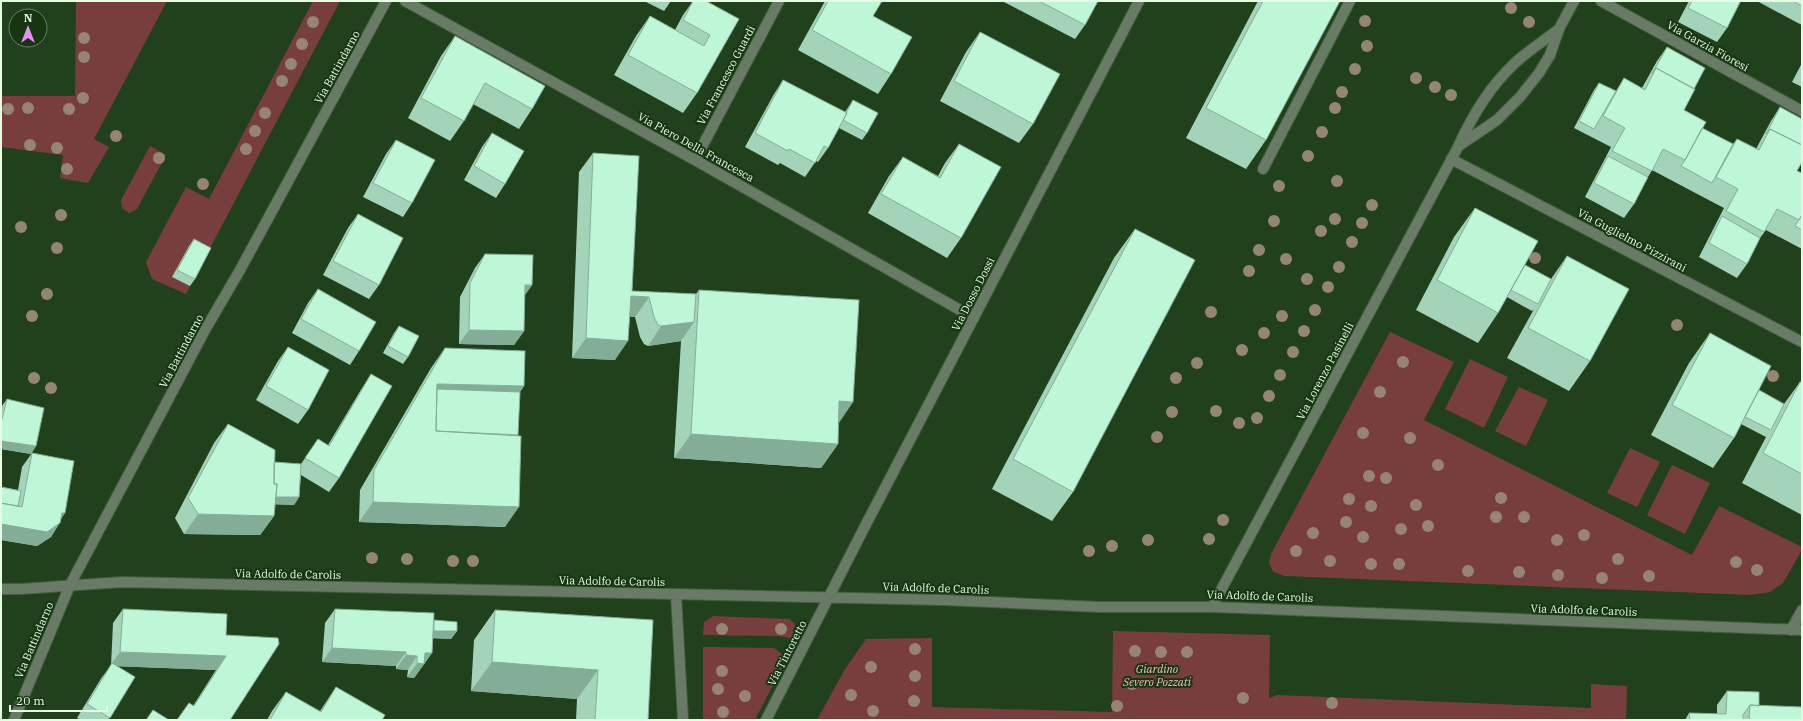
<svg xmlns="http://www.w3.org/2000/svg" width="1803" height="721" font-family="'IBM Plex Serif',serif">
  <rect width="100%" height="100%" fill="#21411c"/>
  <path fill="#783e3e" d="M76,1H167L94,139L109,147L88,183L60,178L63,155L1,147V96H75Z
    M313,1H340L186,294L152,279L146,262L186,187L209,199Z
    M150,146L166,155L137,209L129,213L122,208L121,200Z
    M1390,332L1454,362L1424,420L1692,555L1719,506L1802,547V550L1783,583L1770,592L1750,595L1285,576L1273,572L1269,563L1271,554Z
    M1470,359L1508,377L1484,428L1445,409Z
    M1519,387L1548,400L1526,446L1495,431Z
    M1630,448L1660,462L1637,507L1607,493Z
    M1672,465L1710,483L1685,534L1647,515Z
    M713,616L790,619L796,626L794,639L779,636L703,635L704,622Z
    M1113,631L1270,635L1269,698L1277,695L1591,708V684L1627,686L1626,720H817L845,669L866,639L932,638V707L1112,712Z
    M703,647L774,648L787,658L755,720H703Z"/>
  <g fill="none" stroke-linecap="round" stroke-linejoin="round">
    <defs>
      <path id="service" d="M1263,169L1350,1"/>
      <path id="minor" d="M405,1L695,160L974,318
        M1601,1L1802,111
        M1460,145L1497,120L1520,97L1539,73L1550,55L1559,29L1574,1
        M1451,159L1802,342
        M695,160L779,1
        M1,589H21L122,582L943,600L1099,607H1212L1802,630
        M676,594L683,720
        M1212,607L1458,147C1472,116 1490,86 1515,63C1529,50 1545,40 1559,29
        M1791,630L1802,610
        M766,720L862,532L1139,1"/>
      <path id="tertiary" d="M14,720L70,585L205,330L240,270L386,1"/>
    </defs>
    <use href="#service" stroke="#415f3c" stroke-width="12"/>
    <use href="#minor" stroke="#415f3c" stroke-width="12"/>
    <use href="#tertiary" stroke="#415f3c" stroke-width="12"/>
    <use href="#service" stroke="#697b67" stroke-width="10"/>
    <use href="#minor" stroke="#697b67" stroke-width="10"/>
    <use href="#tertiary" stroke="#697b67" stroke-width="10"/>
  </g>
  <g fill="#978573">
    <circle cx="1511" cy="8" r="6"/>
    <circle cx="1365" cy="21" r="6"/>
    <circle cx="313" cy="22" r="6"/>
    <circle cx="1529" cy="22" r="6"/>
    <circle cx="84" cy="38" r="6"/>
    <circle cx="302" cy="44" r="6"/>
    <circle cx="1367" cy="46" r="6"/>
    <circle cx="84" cy="57" r="6"/>
    <circle cx="291" cy="64" r="6"/>
    <circle cx="1355" cy="69" r="6"/>
    <circle cx="1416" cy="78" r="6"/>
    <circle cx="282" cy="81" r="6"/>
    <circle cx="1435" cy="87" r="6"/>
    <circle cx="1342" cy="92" r="6"/>
    <circle cx="1451" cy="95" r="6"/>
    <circle cx="83" cy="98" r="6"/>
    <circle cx="28" cy="108" r="6"/>
    <circle cx="1335" cy="108" r="6"/>
    <circle cx="8" cy="109" r="6"/>
    <circle cx="69" cy="109" r="6"/>
    <circle cx="265" cy="113" r="6"/>
    <circle cx="255" cy="131" r="6"/>
    <circle cx="1322" cy="132" r="6"/>
    <circle cx="116" cy="136" r="6"/>
    <circle cx="30" cy="145" r="6"/>
    <circle cx="57" cy="148" r="6"/>
    <circle cx="246" cy="149" r="6"/>
    <circle cx="1308" cy="156" r="6"/>
    <circle cx="159" cy="158" r="6"/>
    <circle cx="67" cy="169" r="6"/>
    <circle cx="1337" cy="181" r="6"/>
    <circle cx="203" cy="184" r="6"/>
    <circle cx="1279" cy="186" r="6"/>
    <circle cx="1372" cy="205" r="6"/>
    <circle cx="61" cy="215" r="6"/>
    <circle cx="1335" cy="219" r="6"/>
    <circle cx="1274" cy="221" r="6"/>
    <circle cx="1362" cy="223" r="6"/>
    <circle cx="21" cy="227" r="6"/>
    <circle cx="1321" cy="231" r="6"/>
    <circle cx="1352" cy="242" r="6"/>
    <circle cx="57" cy="248" r="6"/>
    <circle cx="1259" cy="250" r="6"/>
    <circle cx="1535" cy="258" r="6"/>
    <circle cx="1286" cy="259" r="6"/>
    <circle cx="1339" cy="267" r="6"/>
    <circle cx="1249" cy="271" r="6"/>
    <circle cx="1307" cy="279" r="6"/>
    <circle cx="1328" cy="287" r="6"/>
    <circle cx="47" cy="294" r="6"/>
    <circle cx="1315" cy="310" r="6"/>
    <circle cx="1211" cy="312" r="6"/>
    <circle cx="32" cy="316" r="6"/>
    <circle cx="1282" cy="316" r="6"/>
    <circle cx="1677" cy="325" r="6"/>
    <circle cx="1304" cy="331" r="6"/>
    <circle cx="1264" cy="333" r="6"/>
    <circle cx="1242" cy="350" r="6"/>
    <circle cx="1293" cy="352" r="6"/>
    <circle cx="1403" cy="362" r="6"/>
    <circle cx="1197" cy="363" r="6"/>
    <circle cx="1280" cy="375" r="6"/>
    <circle cx="1773" cy="376" r="6"/>
    <circle cx="34" cy="378" r="6"/>
    <circle cx="1176" cy="378" r="6"/>
    <circle cx="51" cy="388" r="6"/>
    <circle cx="1380" cy="392" r="6"/>
    <circle cx="1269" cy="396" r="6"/>
    <circle cx="1216" cy="411" r="6"/>
    <circle cx="1172" cy="412" r="6"/>
    <circle cx="1257" cy="418" r="6"/>
    <circle cx="1239" cy="423" r="6"/>
    <circle cx="1363" cy="433" r="6"/>
    <circle cx="1157" cy="437" r="6"/>
    <circle cx="1410" cy="438" r="6"/>
    <circle cx="1438" cy="465" r="6"/>
    <circle cx="1369" cy="476" r="6"/>
    <circle cx="1386" cy="478" r="6"/>
    <circle cx="1501" cy="498" r="6"/>
    <circle cx="1349" cy="499" r="6"/>
    <circle cx="1416" cy="505" r="6"/>
    <circle cx="1371" cy="506" r="6"/>
    <circle cx="1496" cy="517" r="6"/>
    <circle cx="1524" cy="517" r="6"/>
    <circle cx="1223" cy="520" r="6"/>
    <circle cx="1346" cy="522" r="6"/>
    <circle cx="1428" cy="526" r="6"/>
    <circle cx="1401" cy="529" r="6"/>
    <circle cx="1313" cy="533" r="6"/>
    <circle cx="1584" cy="535" r="6"/>
    <circle cx="1363" cy="537" r="6"/>
    <circle cx="1209" cy="539" r="6"/>
    <circle cx="1148" cy="540" r="6"/>
    <circle cx="1557" cy="540" r="6"/>
    <circle cx="1112" cy="546" r="6"/>
    <circle cx="1089" cy="551" r="6"/>
    <circle cx="1296" cy="551" r="6"/>
    <circle cx="372" cy="558" r="6"/>
    <circle cx="407" cy="559" r="6"/>
    <circle cx="1618" cy="559" r="6"/>
    <circle cx="453" cy="561" r="6"/>
    <circle cx="473" cy="561" r="6"/>
    <circle cx="1330" cy="561" r="6"/>
    <circle cx="1736" cy="562" r="6"/>
    <circle cx="1371" cy="564" r="6"/>
    <circle cx="1399" cy="564" r="6"/>
    <circle cx="1757" cy="570" r="6"/>
    <circle cx="1468" cy="571" r="6"/>
    <circle cx="1519" cy="572" r="6"/>
    <circle cx="1558" cy="575" r="6"/>
    <circle cx="1649" cy="576" r="6"/>
    <circle cx="1602" cy="578" r="6"/>
    <circle cx="722" cy="629" r="6"/>
    <circle cx="781" cy="629" r="6"/>
    <circle cx="915" cy="649" r="6"/>
    <circle cx="1135" cy="651" r="6"/>
    <circle cx="1161" cy="652" r="6"/>
    <circle cx="1187" cy="652" r="6"/>
    <circle cx="871" cy="667" r="6"/>
    <circle cx="722" cy="671" r="6"/>
    <circle cx="915" cy="676" r="6"/>
    <circle cx="1132" cy="684" r="6"/>
    <circle cx="718" cy="689" r="6"/>
    <circle cx="851" cy="695" r="6"/>
    <circle cx="745" cy="696" r="6"/>
    <circle cx="1243" cy="698" r="6"/>
    <circle cx="914" cy="701" r="6"/>
    <circle cx="1332" cy="703" r="6"/>
    <circle cx="1117" cy="706" r="6"/>
    <circle cx="873" cy="711" r="6"/>
    <circle cx="723" cy="712" r="6"/>
  </g>
  <path fill="#a3d4ba" d="M644,1H671L664,11Z
    M693,1H706L739,19L697,93L683,113L614,75L636,36L650,16L675,30L683,15Z
    M825,1H882L873,16L891,74L878,94L798,50Z
    M1002,1H1098L1085,25L1075,39Z
    M1258,1H1340L1266,140L1246,169L1186,138Z
    M1689,1H1741L1727,28L1717,42L1678,22Z
    M1757,1H1802V25L1796,22Z
    M980,32L1033,124L1019,143L940,101L966,52Z
    M455,36L532,109L519,129L473,104L464,121L450,141L408,118L441,56Z
    M1667,47L1694,89L1684,110L1702,128L1733,144L1737,139L1756,149L1771,121L1780,107L1797,171L1802,173V249L1766,230L1760,238L1747,264L1737,278L1699,257L1724,208L1703,197L1652,170L1648,177L1634,204L1624,218L1585,197L1611,147L1574,128L1594,90L1599,83L1616,91L1624,78L1642,88L1657,61Z
    M1802,63V87L1792,82Z
    M783,80L845,112L853,100L867,133L862,140L839,128L828,148L818,162L816,161L805,177L780,163L778,165L745,147L774,94Z
    M492,133L505,184L496,198L464,180L482,147Z
    M396,140L412,203L403,217L363,197L386,154Z
    M959,144L961,238L947,258L868,213L889,176L903,157L938,176L945,163Z
    M593,153L632,291L696,294L699,290L853,402L838,423V444L821,468L674,458L681,341L648,346L644,344L640,337L635,317L630,316L615,360L572,358L579,172Z
    M1475,208L1525,265L1551,279L1567,256L1590,361L1569,391L1507,358L1534,309L1532,311L1507,297L1498,313L1478,343L1416,310L1454,237Z
    M358,214L379,285L369,299L323,275L348,228Z
    M1135,229L1073,492L1052,521L992,489L1114,258Z
    M194,239L195,279L190,286L172,277L189,246Z
    M485,254L532,285L524,296V331L514,345L459,344L460,297L475,268Z
    M318,289L359,351L350,365L292,333L308,303Z
    M399,326L408,357L403,364L383,353L394,333Z
    M1710,333L1759,390L1784,404L1800,382H1802V515L1742,483L1766,437L1741,424L1734,438L1713,468L1651,435L1689,363Z
    M288,347L308,410L298,424L256,400L278,361Z
    M445,348L524,386L520,392L505,527L359,522L360,490L431,368Z
    M371,374L339,478L329,492L301,475L299,497L294,505L275,504L274,516L260,535L184,534L175,518L214,443L228,424L274,462L301,464L318,439L328,445L362,388Z
    M7,399L36,446L31,454L1,449V409L2,406Z
    M32,453L61,519L51,537L37,546L1,540V487L18,490L22,467Z
    M123,609L226,635L230,720H177L189,703L193,706L216,670L116,666L135,677L108,720H81L77,718L102,677L111,666L113,623Z
    M335,609L434,620L457,631L451,639L433,638L432,653L414,678L407,677L408,670L396,669V666L322,662L325,623Z
    M495,610L653,620L648,720H576L577,699L471,691L474,640Z
    M336,687L382,720H267L272,711L286,692L320,711Z
    M1727,691L1759,706L1802,720H1685L1689,713L1717,714V705Z"/>
  <path fill="#84ad97" d="M525,285H532L522,299Z
    M631,296L649,297L635,317L618,316Z
    M694,322L681,341L648,346L661,326Z
    M469,330L524,331L514,345L459,344Z
    M586,338L628,341L615,360L572,358Z
    M437,384L524,386L510,406L432,403Z
    M839,401L853,402L837,426Z
    M691,434L838,444L821,468L674,458Z
    M1,441L36,446L31,454L1,449Z
    M265,496L299,497L294,505L260,504Z
    M373,502L519,507L505,527L359,522Z
    M62,513H65L56,527L60,523L51,537L37,546L1,540V524Z
    M198,514L274,516L260,535L184,534Z
    M429,630L457,631L451,639L424,638Z
    M332,648L406,652L396,666L322,662Z
    M120,652L226,656L216,670L110,666Z
    M425,653H432L414,678L407,677Z
    M406,655L417,656L408,670L396,669Z
    M492,662L598,670L577,699L471,691Z"/>
  <path fill="#bdf7d8" stroke="#84ad97" d="M693,1H706L739,19L697,93L628,55L650,16L704,46L710,35L683,20Z
    M828,1H882L873,16L912,37L891,74L812,30Z
    M1039,1H1098L1085,25Z
    M1263,1H1340L1266,140L1206,108Z
    M1692,1H1738L1740,2L1727,28L1688,8Z
    M1793,1H1802V6Z
    M980,32L1060,74L1033,124L954,81Z
    M455,36L545,86L532,109L485,83L464,121L421,98Z
    M1667,47L1705,68L1694,89L1656,68L1652,74Z
    M1656,68L1695,89L1684,110L1706,122L1685,160L1663,149L1652,171L1612,151L1625,128L1603,116L1624,78L1645,90Z
    M783,80L847,113L828,148L824,146L815,163L789,149L788,151L755,133Z
    M1599,83L1616,91L1594,129L1579,121Z
    M853,100L878,113L867,133L843,120L847,113H846Z
    M1780,107L1802,119V145L1770,129L1766,134Z
    M1702,128L1733,144L1712,183L1681,166L1685,160Z
    M1770,129L1802,145V162L1797,171L1802,173V215L1799,220L1777,209L1764,232L1726,211L1738,189L1716,177L1737,139L1759,150Z
    M492,133L524,151L505,184L474,166Z
    M396,140L435,160L412,203L373,183Z
    M959,144L1001,167L961,238L881,194L903,157L940,178Z
    M593,153L639,156L632,291L696,294L694,322L661,326L658,325L654,317L649,297L631,296L628,341L586,338Z
    M1608,156L1648,177L1634,204L1594,183Z
    M1475,208L1538,241L1498,313L1437,280Z
    M358,214L403,238L379,285L333,261Z
    M1802,215V230L1795,226Z
    M1722,216L1760,238L1747,264L1709,243Z
    M1135,229L1195,260L1073,492L1013,459Z
    M194,239L211,248L195,279L177,270Z
    M485,254L533,255L532,285H525L524,331L469,330L470,283Z
    M1567,256L1629,289L1590,361L1528,328Z
    M1525,265L1551,279L1538,304L1511,290Z
    M318,289L376,322L359,351L301,319Z
    M699,290L859,300L853,402L839,401L838,444L691,434Z
    M399,326L419,336L408,357L388,346Z
    M1710,333L1771,366L1734,438L1672,405Z
    M288,347L329,370L308,410L266,386Z
    M445,348L525,351L524,386L437,384L436,431L521,436L519,507L373,502L374,470Z
    M371,374L392,386L339,478L305,458L318,439L329,446Z
    M1800,382H1802V474L1763,453Z
    M437,389L520,392L518,435L436,431Z
    M1759,390L1784,404L1771,430L1745,417Z
    M7,399L44,408L36,446L1,441V423Z
    M228,424L275,450L274,484H277L274,516L198,514L188,498Z
    M32,453L74,461L65,513H62L60,523L47,532L1,524V503L22,507Z
    M274,462L301,464L299,497H276L277,484H274Z
    M1,487L21,491L18,506L1,503Z
    M123,609L227,614L226,635L278,638L279,644L230,720H221L219,719V720H177L189,703L194,706L226,656L120,652Z
    M335,609L434,613L432,653H425L424,664L417,663V656L406,655V652L332,648Z
    M495,610L653,620L648,720H595L598,670L492,662Z
    M434,620L457,622V631H434Z
    M112,663L135,677L110,718L87,704Z
    M336,687L385,715L382,720H270L286,692L321,712Z
    M1727,691L1759,692V706L1750,705L1743,715V720H1690L1689,713L1726,714Z
    M1750,705L1802,707V720H1749Z
    M153,710L169,720H146Z"/>
  <g text-anchor="middle" stroke-width="4" stroke-linejoin="round" paint-order="stroke">
    <g font-size="11" fill="#e8fbe5" stroke="#163612">
      <text transform="translate(1708 46) rotate(29)" y="4">Via Garzia Fioresi</text>
      <text transform="translate(337 67) rotate(-61)" y="4">Via Battindarno</text>
      <text transform="translate(726 75) rotate(-62)" y="4">Via Francesco Guardi</text>
      <text transform="translate(696 147) rotate(29)" y="4">Via Piero Della Francesca</text>
      <text transform="translate(1632 240) rotate(28)" y="4">Via Guglielmo Pizzirani</text>
      <text transform="translate(973 294) rotate(-63)" y="4">Via Dosso Dossi</text>
      <text transform="translate(181 351) rotate(-62)" y="4">Via Battindarno</text>
      <text transform="translate(1325 371) rotate(-62)" y="4">Via Lorenzo Pasinelli</text>
      <text transform="translate(288 574) rotate(1)" y="4">Via Adolfo de Carolis</text>
      <text transform="translate(612 581) rotate(1)" y="4">Via Adolfo de Carolis</text>
      <text transform="translate(936 588) rotate(2)" y="4">Via Adolfo de Carolis</text>
      <text transform="translate(1260 596) rotate(2)" y="4">Via Adolfo de Carolis</text>
      <text transform="translate(1584 610) rotate(2)" y="4">Via Adolfo de Carolis</text>
      <text transform="translate(34 640) rotate(-67)" y="4">Via Battindarno</text>
      <text transform="translate(787 653) rotate(-63)" y="4">Via Tintoretto</text>
    </g>
    <g font-size="11" font-style="italic" fill="#f8bdbb" stroke="#163612">
      <text x="1157" y="673">Giardino<tspan x="1157" dy="13">Severo Pozzati</tspan></text>
    </g>
  </g>
  <rect width="1803" height="721" fill="none" stroke="#e8fbe5" stroke-width="4"/>
  <g transform="translate(28 28)"><circle r="19" fill="#163612" stroke="#6a8566"/>
  <path d="M0-3L7 15L0 10L-7 15Z" fill="#eb8dfc"/>
  <text y="-6" font-size="11" font-weight="bold" text-anchor="middle" fill="#e8fbe5">N</text>
  </g>
  <path d="M10 705v6h97v-6" fill="none" stroke="#e8fbe5" stroke-width="2"/>
  <text x="16" y="705" font-size="12" fill="#e8fbe5" stroke="#163612" stroke-width="3" paint-order="stroke">20 m</text>
</svg>
